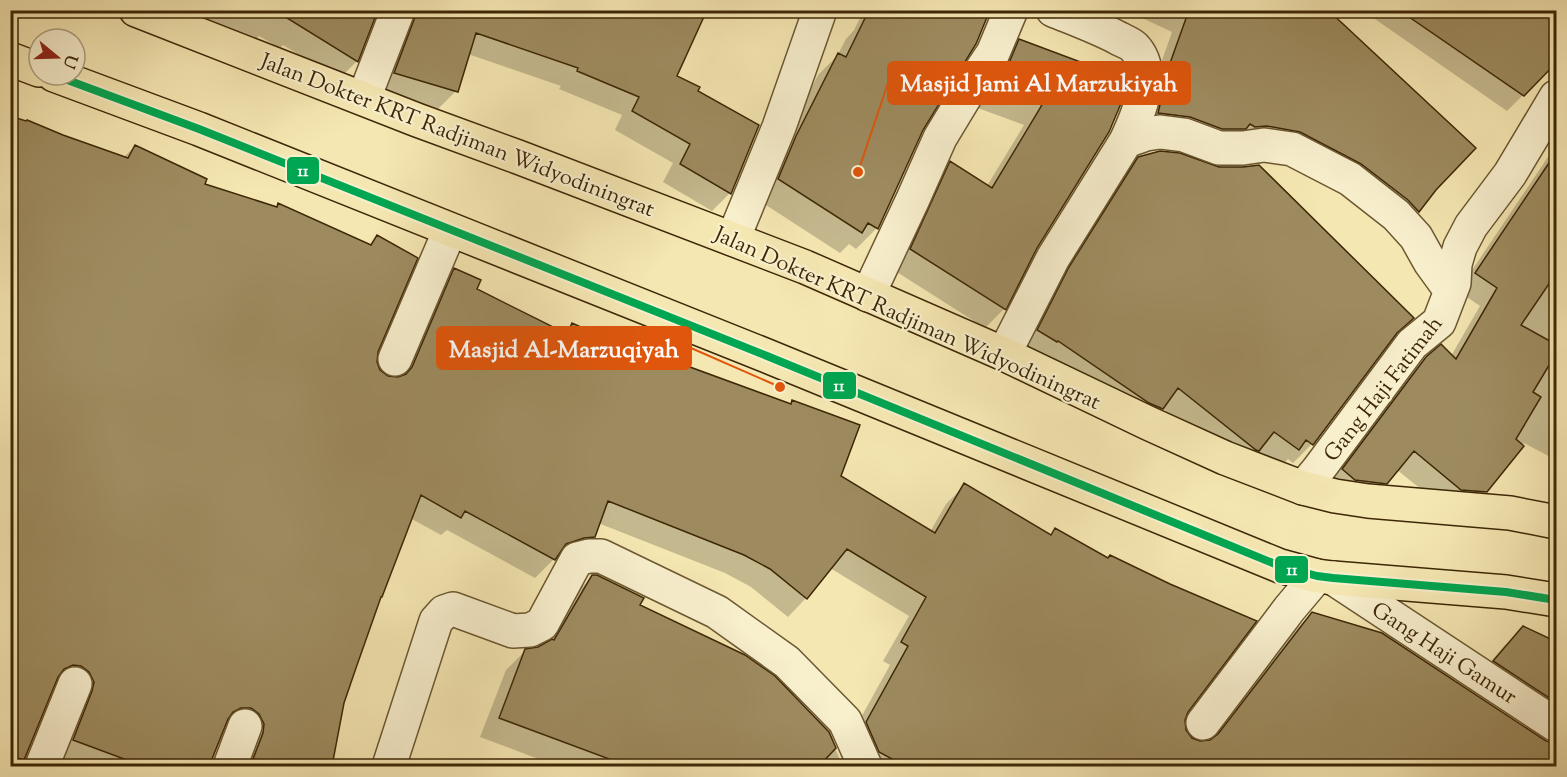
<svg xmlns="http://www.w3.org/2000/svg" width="1567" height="777" font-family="'Sorts Mill Goudy',serif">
  <rect width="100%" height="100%" fill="#f5e7b2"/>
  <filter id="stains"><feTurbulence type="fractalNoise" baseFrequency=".00333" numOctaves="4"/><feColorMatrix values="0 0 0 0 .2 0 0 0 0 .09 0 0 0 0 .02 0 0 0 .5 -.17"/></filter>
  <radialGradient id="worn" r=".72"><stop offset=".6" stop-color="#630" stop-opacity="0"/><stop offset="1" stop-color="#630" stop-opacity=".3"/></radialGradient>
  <path fill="#0003" fill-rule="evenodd" d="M180,10H376L357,61L339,79L283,45L280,48L259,36L250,44Z
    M387,10H705L675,77L696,91L730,193L712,211L663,182L673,163L615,130L622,115L559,89L561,86L468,54L456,91L438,109L377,91Z
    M864,10H989L923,128L877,228L856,249L849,244L840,253L758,200L776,158L818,75L837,56L846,39L854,30Z
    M1125,10H1326L1435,189L1418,211L1402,227L1343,178L1143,129L1149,97L1172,32Z
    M1362,10H1556L1523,95L1507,111Z
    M1019,41L1125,80L1004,309L985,328L892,269L931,183L950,163L987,186L1024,125L975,107L1000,60Z
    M10,117L123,158L135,146L203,185L275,208L278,205L369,246L377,237L375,362L378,371L388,378L397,379L436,288L455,270L475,290L564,334L572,325L624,349L789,405L793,401L839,477L930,532L946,504L965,485L1050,536L1055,530L1186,711L1183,721L1185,731L1191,739L1200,743L1209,742L1293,632L1312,613L1545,742L1556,745L1554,735L1475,680L1504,646L1523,628L1556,643V766H859L848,741L890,665L883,661L909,616L830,568L806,598L788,617L751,587L725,573L598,523L593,536L574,555L564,556L553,560L535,578L447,530L441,535L410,518L343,703L331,766H239L232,727L223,726L211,759L210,766H75L55,759L62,685L53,684L23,759L22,766H10ZM583,537V540L559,548L558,545Z
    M1556,145V270L1549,281L1556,285V460L1524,443L1486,491L1467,510L1443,507L1396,469L1367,501L1325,488L1408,377L1427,358L1451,356L1480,306L1458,291Z
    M1139,158L1412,318L1390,339L1312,444L1293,463L1288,459L1279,468L1257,451L1239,469L1237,468L1162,408L1143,427L1020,349L1051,287L1120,177Z
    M593,576L828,733L843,766H557L480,737L506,670L526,650L538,648L545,645L573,596Z"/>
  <path fill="#9d8b5f" stroke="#3d2706" stroke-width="1.5" d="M274,10H378L358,62Z
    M416,10H707L677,76L700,87L698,91L759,125L731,194L680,164L690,144L632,111L639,97L577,71L578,68L476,33L458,92L394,73L415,17Z
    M869,10H990L976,44L923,130L878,229L868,223L862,233L778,179L796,136L838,53L846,57Z
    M1189,10H1328L1476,148L1436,190L1419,212L1408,200L1361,164L1300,132L1267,126L1255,127L1250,124L1246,129H1222L1190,117L1158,113L1162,96L1164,80Z
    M1399,10H1557V62L1524,96Z
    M1019,39L1126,79V80L1122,101L1109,132L1037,248L1006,310L910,249L950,161L992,188L1042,105L993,87L1009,63Z
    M10,116L26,121L27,120L63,135L128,158L135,145L207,179L205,184L277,207L278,203L371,245L377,235L418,258L378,352L377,362L380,370L388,376L398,377L406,374L412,367L454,268L481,280L477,289L567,334L572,323L625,347L627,344L791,404L792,400L860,425L841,476L935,533L964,483L1051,535L1055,528L1108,558L1110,555L1170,584L1257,621L1188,712L1185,720L1186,730L1192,738L1200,741L1210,740L1218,734L1312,612L1382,633L1546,741L1557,743V766H905L879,752L866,722L908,646L901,642L926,597L847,549L807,599L770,569L744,555L608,501L595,537L584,538L566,544L555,560L465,511L461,518L421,495L382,597H381L356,668L344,703L332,766H293L253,759L263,733L264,724L259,714L251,708H241L233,712L228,719L212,759V766H143L73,740L92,691L94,682L89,672L81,666L73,665L64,669L58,677L24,760L10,756Z
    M1160,151L1180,153L1219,167H1243L1259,165L1414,318L1397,333L1313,445L1306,440L1299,450L1274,432L1259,451L1256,450L1178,388L1163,409L1149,403L1058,341L1057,342L1037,330L1069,267L1138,157Z
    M1557,151V272L1521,325L1557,345V352L1533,392L1541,397L1516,439L1524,446L1487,492L1461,490L1414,451L1387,484L1355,480L1342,469L1426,357L1441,344L1456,359L1497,288L1475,273Z
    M592,575H597L644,598L640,605L745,655L775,676L829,732L836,748L819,766H628L499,718L525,649L538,647L552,639L554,640Z
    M1523,626L1557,642V703L1493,661Z"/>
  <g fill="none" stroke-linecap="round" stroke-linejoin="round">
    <defs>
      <path id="minor" d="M364,98L398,10
        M1126,141L1146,134L1160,132L1184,135L1219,148H1243L1264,145L1292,149L1350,179L1396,215L1416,237L1430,262L1451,291
        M733,239L779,127L820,10
        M868,295L913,199L940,138L975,80L993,53L1011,10
        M1004,354L1053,258L1126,141C1138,115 1158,72 1134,47C1130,43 1123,41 1118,38C1097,27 1075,19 1053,10
        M395,359L450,230
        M1303,488L1318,470L1412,344L1439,322L1454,283L1455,264L1460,247L1471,226L1510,174L1556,97
        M1333,578L1556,725
        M1203,723L1290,608L1317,576
        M42,766L75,684
        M230,766L245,726
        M389,766L436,621L444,612L453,609L513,631L530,630L542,624L577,559L589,556H601L717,612L787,662L845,721L865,766"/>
      <path id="primary" d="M136,10L417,120L518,157L805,267L1004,354L1148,423L1225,458L1303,488L1335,496L1368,501L1510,513L1556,522
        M10,59L39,70
        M54,75L199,129L767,356L1280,566L1317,576L1333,578L1506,592L1556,600"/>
    </defs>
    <use href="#minor" stroke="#6b5731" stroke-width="36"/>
    <use href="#primary" stroke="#3d2706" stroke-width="36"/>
    <use href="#minor" stroke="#f8efcd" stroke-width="33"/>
    <use href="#primary" stroke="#f5e7b2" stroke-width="33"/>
    <defs>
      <path id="bus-1" d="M54,75L199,129L767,356L1280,566L1317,576L1333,578L1506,592L1556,600"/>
    </defs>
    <use href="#bus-1" stroke="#f8efcd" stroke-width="12"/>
    <use href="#bus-1" stroke="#00a651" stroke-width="8"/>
  </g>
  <g text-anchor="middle" stroke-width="4.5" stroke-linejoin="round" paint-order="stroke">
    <g font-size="22" fill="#3d2706" stroke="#f8efcd">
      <text transform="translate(458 134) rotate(21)" y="8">Jalan Dokter KRT Radjiman Widyodiningrat</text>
      <text transform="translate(908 317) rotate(24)" y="8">Jalan Dokter KRT Radjiman Widyodiningrat</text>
      <text transform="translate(1382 388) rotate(-52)" y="8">Gang Haji Fatimah</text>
      <text transform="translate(1445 652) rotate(33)" y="8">Gang Haji Gamur</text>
    </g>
  </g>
  <path fill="none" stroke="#df560c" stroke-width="2" d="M858 172L888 83M780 387L691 348"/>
  <g fill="#df560c" stroke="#f8efcd" stroke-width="2">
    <circle cx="858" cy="172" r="6"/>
    <circle cx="780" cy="387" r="6"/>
  </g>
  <g fill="#df560c" stroke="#df560c" stroke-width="2">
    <rect x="888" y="62" width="302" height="42" rx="6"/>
    <rect x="437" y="327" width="254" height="42" rx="6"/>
  </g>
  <g font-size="24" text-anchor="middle" font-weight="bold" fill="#fff">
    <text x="1039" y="91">Masjid Jami Al Marzukiyah</text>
    <text x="564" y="357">Masjid Al-Marzuqiyah</text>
  </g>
  <g stroke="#f8efcd" stroke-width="2">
    <rect x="286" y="156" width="34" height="29" rx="6" fill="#00a651"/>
    <rect x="822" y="371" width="35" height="29" rx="6" fill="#00a651"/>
    <rect x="1274" y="555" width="35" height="29" rx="6" fill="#00a651"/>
  </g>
  <g font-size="16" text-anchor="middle" font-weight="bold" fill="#fff">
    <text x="303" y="176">11</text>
    <text x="839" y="391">11</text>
    <text x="1292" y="575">11</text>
  </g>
  <rect width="1567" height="777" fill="none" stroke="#f5e7b2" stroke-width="36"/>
  <rect x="12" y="12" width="1543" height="753" fill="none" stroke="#3d2706" stroke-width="3"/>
  <rect x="18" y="18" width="1531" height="741" fill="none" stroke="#3d2706" stroke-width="1.5"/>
  <g transform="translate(57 57) rotate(109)"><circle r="28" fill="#f8efcd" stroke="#ad9f7d" stroke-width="1.5"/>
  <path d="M0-4.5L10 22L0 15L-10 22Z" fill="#8f2418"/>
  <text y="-9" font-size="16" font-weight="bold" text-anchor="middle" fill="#3d2706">U</text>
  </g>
  <rect width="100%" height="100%" filter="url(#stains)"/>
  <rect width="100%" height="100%" fill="url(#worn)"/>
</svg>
